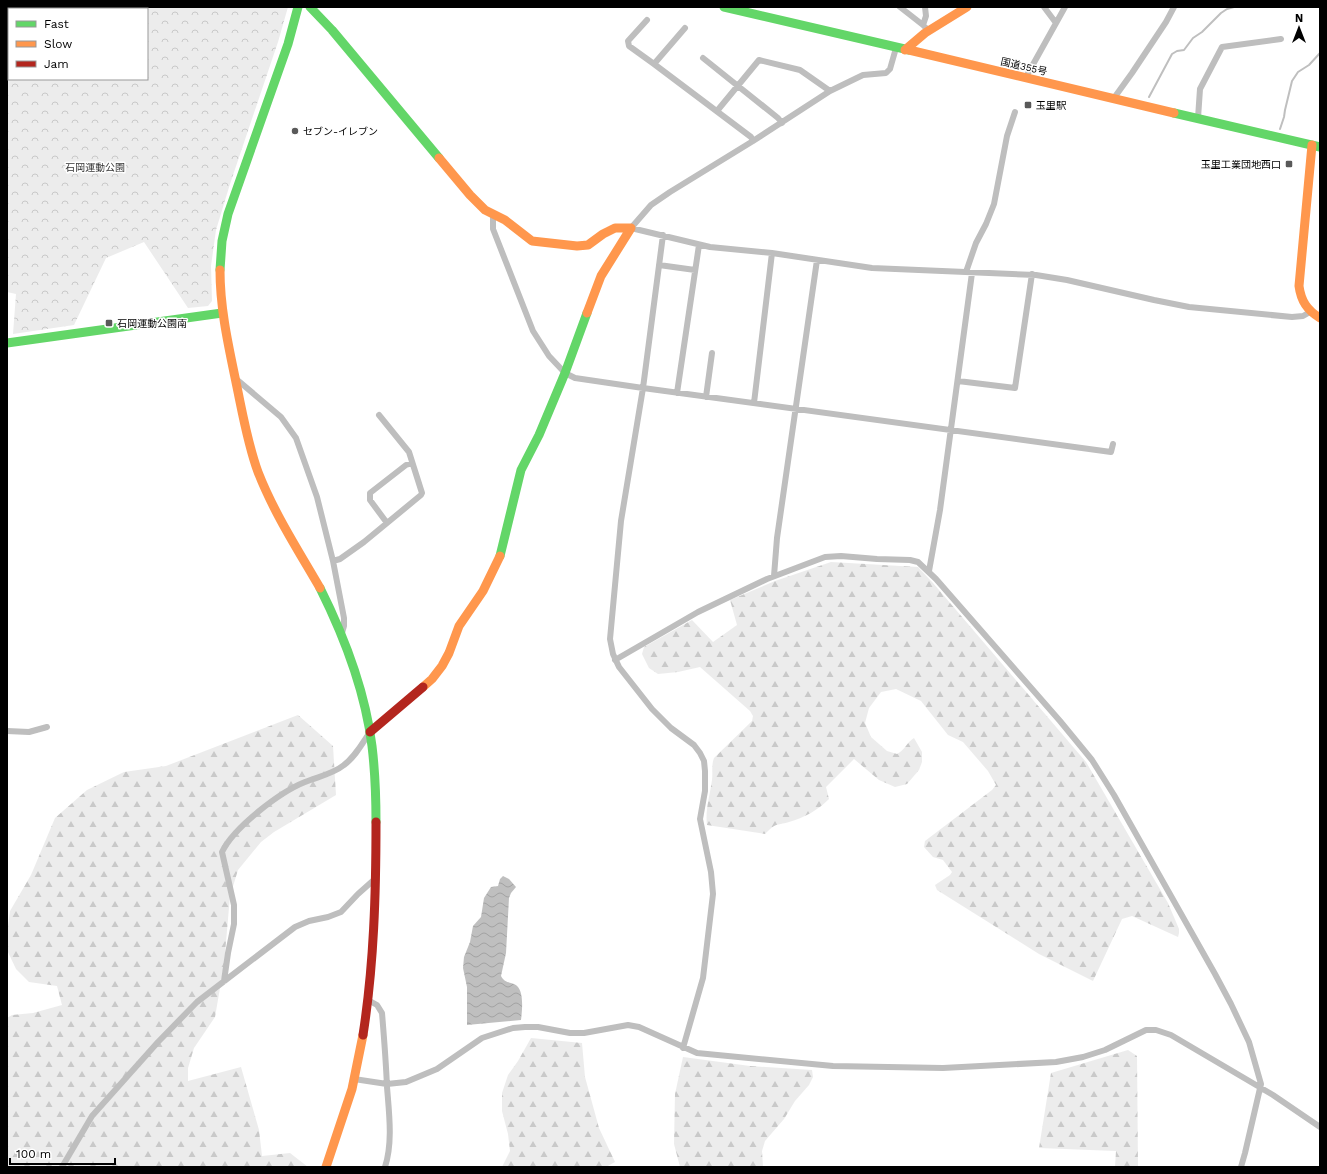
<svg xmlns="http://www.w3.org/2000/svg" width="1327" height="1174" font-family="'Work Sans','Noto Sans JP',sans-serif">
  <defs>
    <pattern id="forest-firs" width="22" height="20" patternUnits="userSpaceOnUse"><rect width="22" height="20" fill="#ececec"/><path d="M5 1l3.5 6h-7zM16 11l3.5 6h-7z" fill="#c9c9c9"/></pattern>
    <pattern id="park-crowns" width="20" height="18" patternUnits="userSpaceOnUse"><rect width="20" height="18" fill="#ececec"/><path d="M2 6a3 3 0 1 1 6 0M12 15a3 3 0 1 1 6 0" fill="none" stroke="#c9c9c9"/></pattern>
    <pattern id="water-waves" width="16" height="10" patternUnits="userSpaceOnUse"><rect width="16" height="10" fill="#bfbfbf"/><path d="M0 5q4-4 8 0t8 0" fill="none" stroke="#a2a2a2"/></pattern>
  </defs>
  <rect width="100%" height="100%" fill="#fff"/>
  <path fill="url(#forest-firs)" d="M831,562L918,567L933,583L1086,762L1168,903L1179,929V933L1178,937L1132,916L1122,919L1093,981L1039,954L937,890L935,885L950,875L952,872L943,860L933,857L924,847L925,841L992,790L996,785L988,771L963,742L948,735L921,701L896,689L881,692L869,708L865,723L871,737L887,751L897,754C904,751 907,742 914,738L922,752V762L919,770L907,784L895,787L879,780L854,759L826,787L829,799C818,810 804,818 789,822C775,826 777,822 765,834L707,825C705,810 710,795 712,780C713,772 711,766 714,758L752,721L753,716L750,711L700,667L678,672L658,674L649,668L642,654L644,647L692,620L713,642L737,625L730,600L775,581Z
    M298,715L333,746L336,795L274,832L261,842L238,870L230,896L224,965L215,1017L194,1048L188,1068V1081L241,1067L259,1130L262,1156L290,1153L308,1167H7V1018L12,1015L33,1013L62,1005L57,986L29,982L16,969L7,950V933L10,911L31,875L55,818L87,790L124,772L166,766Z
    M531,1038L582,1043L585,1077L599,1128L615,1162L606,1167H502L510,1151L508,1134L502,1111V1093L508,1075L518,1061Z
    M1128,1050L1137,1056L1138,1167H1115L1116,1151L1039,1148L1051,1073Z
    M683,1057L750,1066L812,1070L813,1077L809,1085L795,1101L784,1119L765,1141L762,1151L763,1167H680L674,1144L675,1094Z"/>
  <path fill="url(#park-crowns)" fill-rule="evenodd" d="M7,7H288L278,42L230,184L216,230L211,266L212,301L208,306L188,308L144,242L106,258L74,325L13,334L16,294L7,292ZM9,9H147V79H9Z"/>
  <path fill="url(#water-waves)" d="M503,876L509,879L516,887L511,893L509,898L506,953L501,976C504,982 508,982 514,984C525,988 522,1011 521,1020L467,1025V987L463,968L464,957L470,942L473,926L481,917L484,898L491,887L498,886L500,879Z"/>
  <g fill="none" stroke-linecap="round" stroke-linejoin="round">
    <path stroke="#bfbfbf" stroke-width="2" d="M1320,33V36
      M1149,97L1172,54L1177,51L1184,50L1193,38L1202,32L1221,13L1227,9L1234,7
      M1280,129L1284,117L1285,110L1292,81L1298,72L1309,65L1320,53"/>
    <path stroke="#bebebe" stroke-width="6" d="M900,7L923,25L929,31
      M1044,7L1056,23
      M647,20L628,41L629,46L654,64
      M923,25L926,16L925,7
      M685,28L654,64L751,137L753,141
      M896,48L890,69L886,73L863,75L830,91L753,141L670,192L651,205L631,228L710,247L772,253L872,268L1036,275L1067,280L1154,300L1189,307L1292,317L1303,316L1310,312
      M703,58L778,118L782,123
      M1026,77L1065,7
      M1114,98L1132,73L1166,22L1174,7
      M717,111L759,60L800,70L830,91
      M1198,118L1200,89L1222,47L1281,39
      M493,214V229L533,331L549,356L565,373L575,378L643,388L1111,452L1113,444
      M663,235L643,388L621,521L610,639L613,654L619,667L652,709L671,728L694,745L700,753L704,761L705,771V791L700,819L711,872L713,894L703,978L683,1048
      M659,265L695,270
      M966,272L976,243L986,224L994,204L1007,136L1015,112
      M235,378L281,417L296,438L317,497L333,561L344,618V626L342,633
      M958,381L1015,388L1032,274
      M677,393L699,245
      M706,397L712,353
      M754,403L772,253
      M387,523L370,500V493L406,465L412,463
      M333,561L340,559L364,542L421,495L422,493L409,452L379,415
      M929,571L940,510L972,273
      M774,576L777,538L817,260
      M615,660L698,612L767,579L825,557L841,556L877,559L910,560L918,562L936,579L1060,721L1092,760L1114,795L1215,974L1231,1004L1249,1042L1261,1084L1245,1153L1241,1167
      M7,731L29,732L47,727
      M224,981L228,953L234,924V905L222,852C234,827 280,792 305,782C317,777 333,774 344,765C355,757 362,744 370,732
      M368,1000L377,1005L382,1013C384,1037 386,1062 387,1087C389,1113 393,1142 385,1167
      M354,1079L387,1084L406,1082L437,1069L482,1038L513,1028L525,1027H538L570,1033H584L628,1025L639,1027L697,1053L833,1066L943,1068L1056,1062L1083,1057L1105,1050L1146,1030H1156L1171,1035L1273,1095L1320,1127
      M62,1167L92,1116L158,1042L197,1002L295,927L309,921L328,917L341,912L358,894L376,878"/>
    <path stroke="#63d668" stroke-width="9" d="M310,7L332,30L439,158
      M724,7L909,50
      M1174,113L1320,147
      M220,270L222,241L228,214L288,44L298,7
      M7,343L222,313
      M500,556L521,470L539,435L565,373L587,313
      M320,588C345,638 365,690 372,746C375,771 376,796 376,822"/>
    <path stroke="#ff974d" stroke-width="9" d="M905,50L925,33L967,7
      M909,50L1174,113
      M1312,145L1299,286C1301,301 1307,310 1320,318
      M439,158L470,195L485,210L505,220L532,241L577,246L588,245L603,234L615,228H631L601,276L587,313
      M220,270C220,310 229,348 237,387C243,416 248,445 258,472C274,513 298,550 320,588
      M423,687L432,679L442,666L449,653L459,626L483,591L500,556
      M326,1167L352,1089L363,1035"/>
    <path stroke="#b3261e" stroke-width="9" d="M370,732L423,687
      M363,1035C374,964 376,893 376,822"/>
  </g>
  <g fill="#595959" stroke="#fff" stroke-width="1.5">
    <rect x="1024" y="101" width="8" height="8" rx="2"/>
    <circle cx="295" cy="131" r="4"/>
    <rect x="1285" y="160" width="8" height="8" rx="2"/>
    <rect x="105" y="319" width="8" height="8" rx="2"/>
  </g>
  <g text-anchor="middle" stroke-width="3" stroke-linejoin="round" paint-order="stroke">
    <g font-size="10" fill="#000" stroke="#fff">
      <text transform="translate(1024 66) rotate(13)" y="4">国道355号</text>
    </g>
    <g font-size="10" fill="#000" stroke="#fff" text-anchor="start">
      <text x="1036" y="109">玉里駅</text>
      <text x="303" y="135">セブン-イレブン</text>
      <text x="1281" y="168" text-anchor="end">玉里工業団地西口</text>
      <text x="117" y="327">石岡運動公園南</text>
    </g>
    <g font-size="10" fill="#333" stroke="#fff">
      <text x="95" y="171">石岡運動公園</text>
    </g>
  </g>
  <rect width="1327" height="1174" fill="none" stroke="#000000" stroke-width="16"/>
  <rect x="8" y="8" width="140" height="72" fill="#ffffff" stroke="#999999"/>
  <rect x="16" y="21" width="20" height="6" fill="#63d668" stroke="#999999"/>
  <text x="44" y="28" font-size="12" fill="#000000">Fast</text>
  <rect x="16" y="41" width="20" height="6" fill="#ff974d" stroke="#999999"/>
  <text x="44" y="48" font-size="12" fill="#000000">Slow</text>
  <rect x="16" y="61" width="20" height="6" fill="#b3261e" stroke="#999999"/>
  <text x="44" y="68" font-size="12" fill="#000000">Jam</text>
  <g transform="translate(1299 28)" stroke="#ffffff" stroke-width="3" paint-order="stroke">
  <path d="M0-3L7 15L0 10L-7 15Z" fill="#000000"/>
  <text y="-6" font-size="11" font-weight="bold" text-anchor="middle" fill="#000000">N</text>
  </g>
  <path d="M10 1158v6h105v-6" fill="none" stroke="#000000" stroke-width="2"/>
  <text x="16" y="1158" font-size="12" fill="#000000" stroke="#ffffff" stroke-width="3" paint-order="stroke">100 m</text>
</svg>
